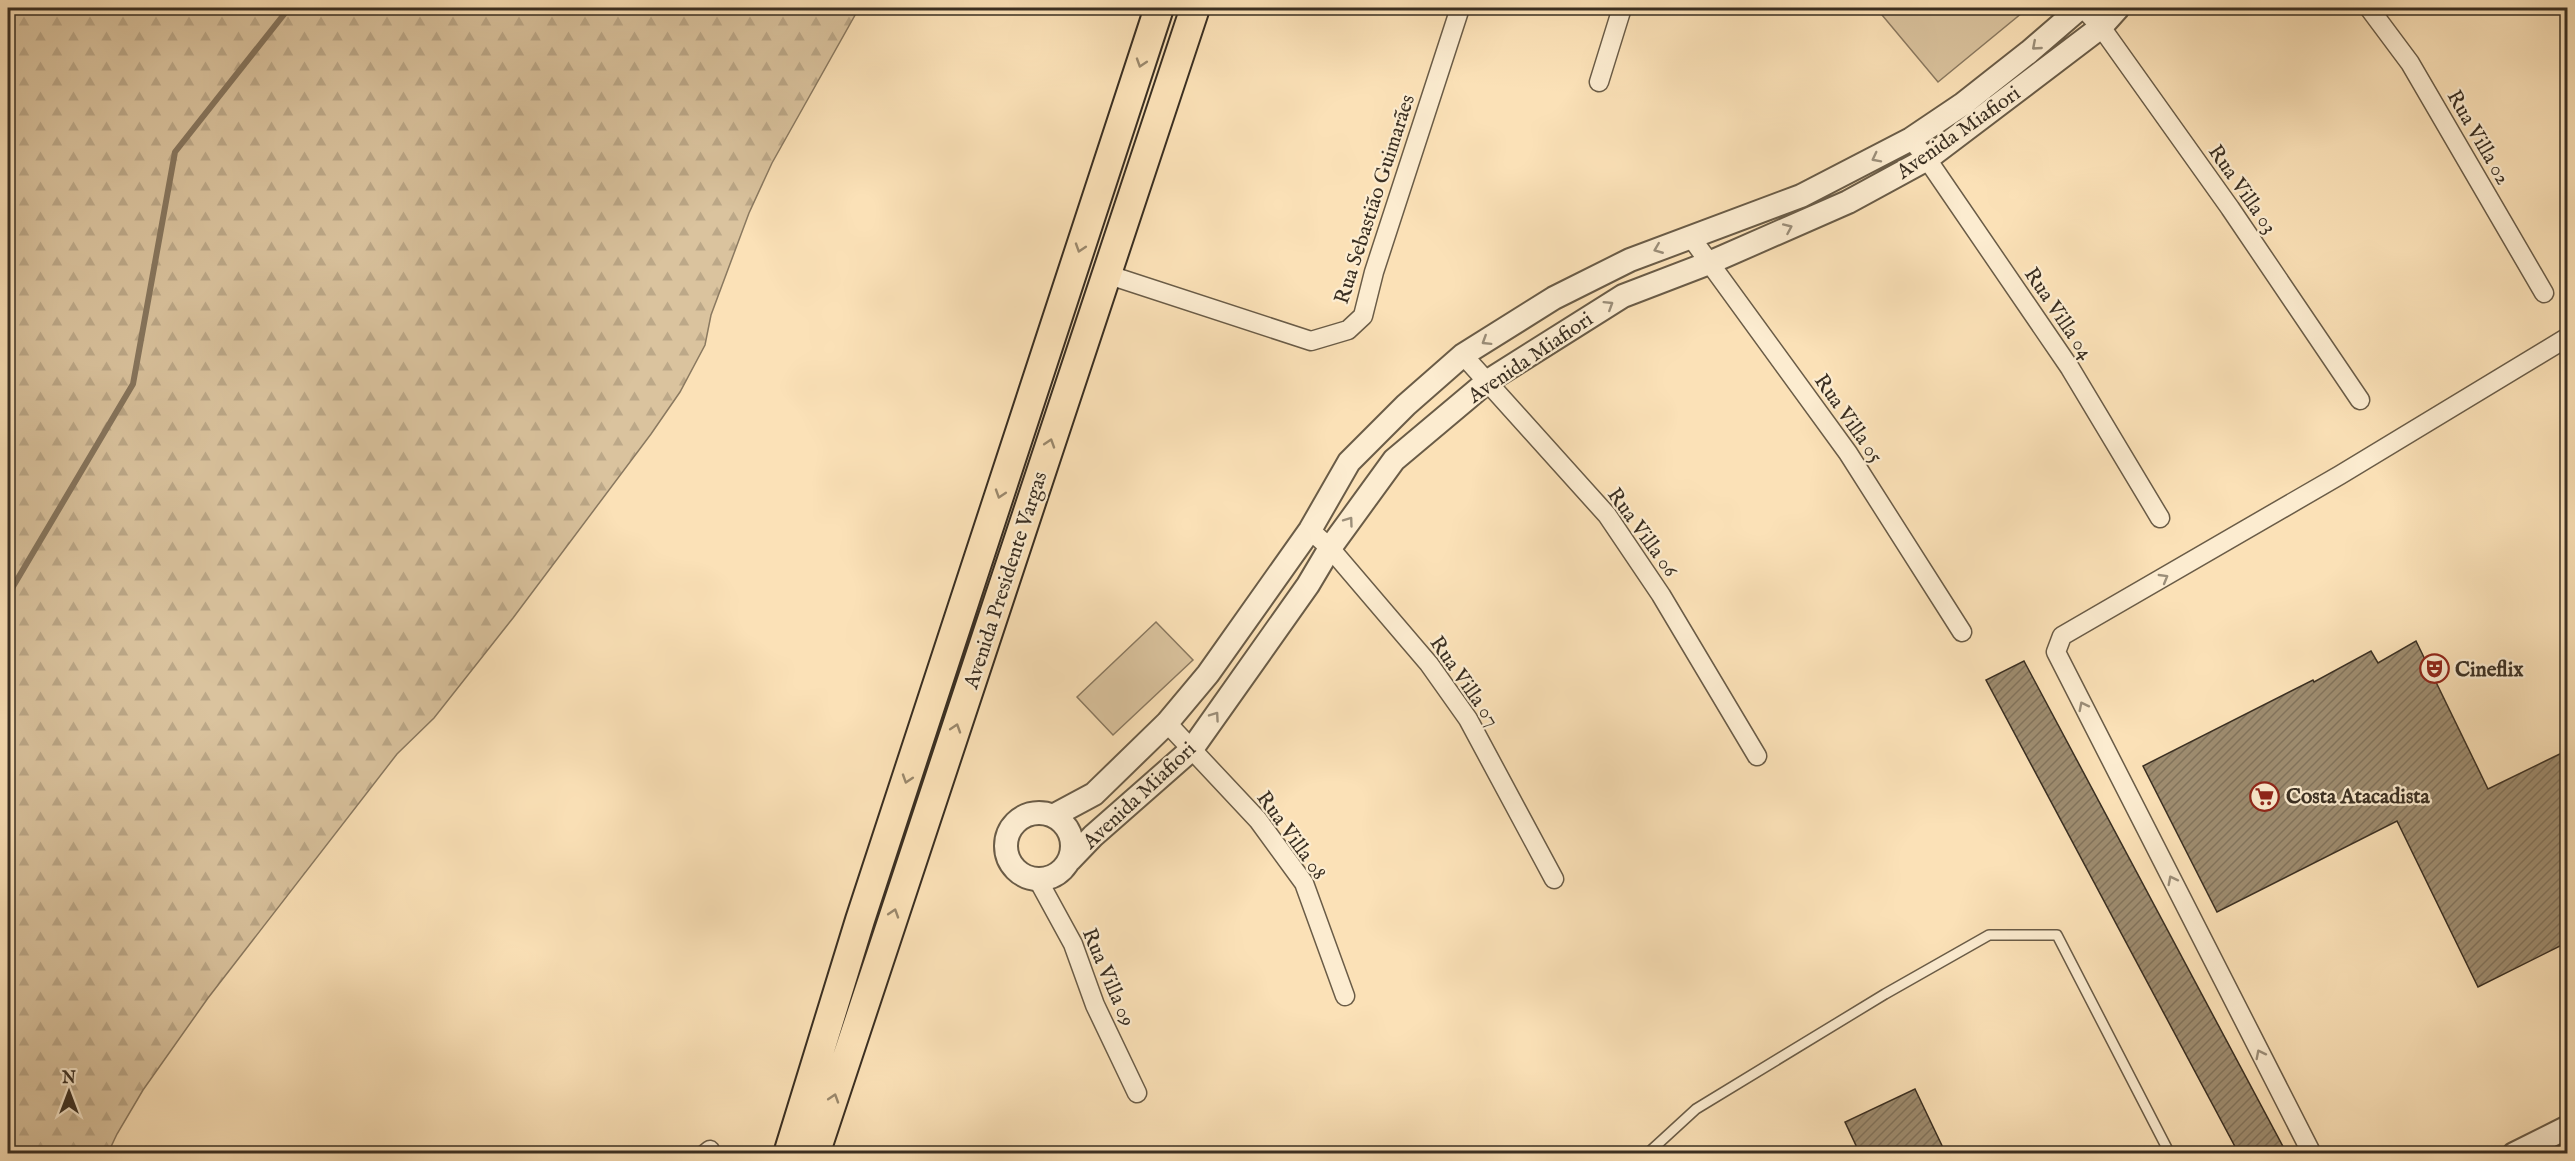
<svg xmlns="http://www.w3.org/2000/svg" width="2575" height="1161" font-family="'IM FELL English',serif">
  <defs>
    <pattern id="forest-firs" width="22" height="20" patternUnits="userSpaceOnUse" patternTransform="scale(1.5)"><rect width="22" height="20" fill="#dac39e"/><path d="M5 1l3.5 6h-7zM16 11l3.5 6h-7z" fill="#bca888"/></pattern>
    <pattern id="building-hatch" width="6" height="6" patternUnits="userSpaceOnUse" patternTransform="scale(1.5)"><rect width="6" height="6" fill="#9e8c6f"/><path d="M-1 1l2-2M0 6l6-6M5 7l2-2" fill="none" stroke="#82735b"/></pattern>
  </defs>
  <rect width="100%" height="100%" fill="#fbe1b7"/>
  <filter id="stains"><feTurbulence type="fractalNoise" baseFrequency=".00333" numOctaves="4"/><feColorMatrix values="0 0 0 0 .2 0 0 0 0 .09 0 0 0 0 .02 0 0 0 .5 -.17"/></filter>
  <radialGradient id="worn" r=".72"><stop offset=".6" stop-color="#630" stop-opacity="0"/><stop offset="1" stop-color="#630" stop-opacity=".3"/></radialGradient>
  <path fill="#dac39e" stroke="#8a7960" stroke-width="1.5" d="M1879,8H2028L1938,82L1877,9Z
    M1156,622L1193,660L1113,735L1077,697Z"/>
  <path fill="url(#forest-firs)" stroke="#8a7960" stroke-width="1.5" d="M8,8H859L772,163L749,213L711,315L705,345L680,392L651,434L513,618L434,718L397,754L208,998L143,1090L117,1134L108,1153H8Z"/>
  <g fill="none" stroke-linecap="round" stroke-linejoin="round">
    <path stroke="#86755d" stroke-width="6" d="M8,595L133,384L175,152L289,8"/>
  </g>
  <path fill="url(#building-hatch)" stroke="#3a2f22" stroke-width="1.5" d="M2416,641L2488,789L2568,750V942L2478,987L2397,821L2217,912L2143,766L2313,680L2314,682L2371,651L2378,663Z
    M2024,661L2287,1154H2239L1986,680Z
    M1915,1089L1946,1154H1860L1845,1122Z"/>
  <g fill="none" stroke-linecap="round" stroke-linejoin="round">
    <defs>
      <path id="service" d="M1647,1154L1696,1109L1885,994L1989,935H2057L2170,1154"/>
      <path id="minor" d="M2083,8L2101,27L2230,208L2360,400
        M2369,8L2410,63L2544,293
        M1599,82L1622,8
        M1911,139L1927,159L2070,368L2160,518
        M1690,236L1848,453L1962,632
        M1106,274L1311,341L1348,330L1363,316L1374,272L1460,8
        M1463,355L1607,515L1661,595L1757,756
        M1310,530L1330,548L1429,664L1468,719L1554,879
        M1167,723L1258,820L1304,883L1345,996
        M1038,880L1073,944L1095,1005L1137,1093
        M705,1154L710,1150
        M2312,1154L2056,652L2062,636L2340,475L2568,337"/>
      <path id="tertiary" d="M1006 846a33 33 0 1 1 66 0a33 33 0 1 1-66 0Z
        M1053,816L1094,794L1167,723L1208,674L1310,530L1349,462L1406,405L1463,355L1554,298L1630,260L1801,196L1911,139L1963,104L2029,52L2080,8
        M1070,860L1093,836L1192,749L1308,585L1330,548L1394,460L1488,381L1623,296L1709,263L1848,202L1927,159L2101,27L2118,8
        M2514,1154L2568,1127"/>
      <path id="primary" d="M788,1154L860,920L1159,8
        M815,1154L1195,8"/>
    </defs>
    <use href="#service" stroke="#6a5c47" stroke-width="12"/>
    <use href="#minor" stroke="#6a5c47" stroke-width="21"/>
    <use href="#tertiary" stroke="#6a5c47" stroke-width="26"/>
    <use href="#primary" stroke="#3a2f22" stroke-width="32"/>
    <use href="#service" stroke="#fcecd0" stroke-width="9"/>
    <use href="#minor" stroke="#fcecd0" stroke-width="18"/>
    <use href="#tertiary" stroke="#fcecd0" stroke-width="22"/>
    <use href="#primary" stroke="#fbe1b7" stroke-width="28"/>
  </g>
  <defs><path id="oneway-chevron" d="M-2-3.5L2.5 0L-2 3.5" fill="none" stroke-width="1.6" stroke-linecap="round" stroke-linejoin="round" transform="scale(1.5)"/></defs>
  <g stroke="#9b8e79">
    <use href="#oneway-chevron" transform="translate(2036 46) rotate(139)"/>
    <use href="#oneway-chevron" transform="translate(1876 158) rotate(153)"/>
    <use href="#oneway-chevron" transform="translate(1788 228) rotate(-24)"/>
    <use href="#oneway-chevron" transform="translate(1658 249) rotate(158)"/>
    <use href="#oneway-chevron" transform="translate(1609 305) rotate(-32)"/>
    <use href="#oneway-chevron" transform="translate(1486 341) rotate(148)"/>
    <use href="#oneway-chevron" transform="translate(1349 521) rotate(-54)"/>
    <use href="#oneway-chevron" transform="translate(2164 578) rotate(-30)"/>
    <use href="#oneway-chevron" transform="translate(2083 706) rotate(-117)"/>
    <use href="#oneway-chevron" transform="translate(1215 716) rotate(-55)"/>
    <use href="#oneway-chevron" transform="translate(2172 880) rotate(-117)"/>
    <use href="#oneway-chevron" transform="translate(2260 1054) rotate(-117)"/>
  </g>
  <g stroke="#9a886c">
    <use href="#oneway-chevron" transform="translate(1141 63) rotate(108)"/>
    <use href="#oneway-chevron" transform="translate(1080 248) rotate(108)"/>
    <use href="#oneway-chevron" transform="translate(1050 443) rotate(-72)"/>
    <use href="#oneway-chevron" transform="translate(1000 494) rotate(108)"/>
    <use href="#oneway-chevron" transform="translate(956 728) rotate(-72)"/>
    <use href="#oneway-chevron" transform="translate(907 779) rotate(108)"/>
    <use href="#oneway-chevron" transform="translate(894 913) rotate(-72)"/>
    <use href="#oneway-chevron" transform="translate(834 1098) rotate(-72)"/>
  </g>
  <defs>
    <symbol id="theatre-ring" viewBox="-11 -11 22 22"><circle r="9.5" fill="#fcecd0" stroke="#8f2418" stroke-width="1.5"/><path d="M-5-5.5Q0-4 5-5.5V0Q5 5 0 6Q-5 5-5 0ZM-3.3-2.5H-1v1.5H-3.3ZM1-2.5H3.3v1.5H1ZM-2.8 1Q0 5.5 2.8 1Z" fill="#8f2418"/></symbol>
    <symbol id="supermarket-ring" viewBox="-11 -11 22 22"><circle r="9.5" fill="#fcecd0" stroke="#8f2418" stroke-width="1.5"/><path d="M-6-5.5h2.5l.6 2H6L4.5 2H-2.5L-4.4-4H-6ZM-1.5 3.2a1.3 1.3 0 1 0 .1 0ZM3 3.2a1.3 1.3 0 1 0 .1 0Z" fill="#8f2418"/></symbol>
  </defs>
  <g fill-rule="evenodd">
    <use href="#theatre-ring" x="2418" y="652" width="33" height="33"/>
    <use href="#supermarket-ring" x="2248" y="780" width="33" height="33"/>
  </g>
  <g text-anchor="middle" stroke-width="4.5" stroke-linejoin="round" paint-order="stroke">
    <g font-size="21" fill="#3a2f22" stroke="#fcecd0">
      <text transform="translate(1958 132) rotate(-35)" y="7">Avenida Miafiori</text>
      <text transform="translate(2479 137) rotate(60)" y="7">Rua Villa 02</text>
      <text transform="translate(2243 189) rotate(55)" y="7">Rua Villa 03</text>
      <text transform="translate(1374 199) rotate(-72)" y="7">Rua Sebastião Guimarães</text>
      <text transform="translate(2059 313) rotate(56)" y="7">Rua Villa 04</text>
      <text transform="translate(1530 357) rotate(-34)" y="7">Avenida Miafiori</text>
      <text transform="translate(1849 418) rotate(55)" y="7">Rua Villa 05</text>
      <text transform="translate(1643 532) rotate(54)" y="7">Rua Villa 06</text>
      <text transform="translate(1005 580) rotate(-72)" y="7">Avenida Presidente Vargas</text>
      <text transform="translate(1465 681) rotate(55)" y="7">Rua Villa 07</text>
      <text transform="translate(1139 795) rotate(-43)" y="7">Avenida Miafiori</text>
      <text transform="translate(1292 835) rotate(54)" y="7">Rua Villa 08</text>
      <text transform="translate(1109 977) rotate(67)" y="7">Rua Villa 09</text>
    </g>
    <g font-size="21" font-weight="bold" fill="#3a2f22" stroke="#fcecd0" text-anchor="start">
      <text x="2455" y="676">Cineflix</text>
      <text x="2286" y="803">Costa Atacadista</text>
    </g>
  </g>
  <rect width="2575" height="1161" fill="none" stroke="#fbe1b7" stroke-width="30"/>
  <rect x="9" y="9" width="2557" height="1143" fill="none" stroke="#3a2f22" stroke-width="3"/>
  <rect x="15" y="15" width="2545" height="1131" fill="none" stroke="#3a2f22" stroke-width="1.5"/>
  <g transform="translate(69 1092)" stroke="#fcecd0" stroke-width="4.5" paint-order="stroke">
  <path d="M0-4.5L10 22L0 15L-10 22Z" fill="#3a2f22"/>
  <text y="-9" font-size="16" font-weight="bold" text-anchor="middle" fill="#3a2f22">N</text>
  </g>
  <rect width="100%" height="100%" filter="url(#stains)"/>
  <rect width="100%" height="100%" fill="url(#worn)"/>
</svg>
